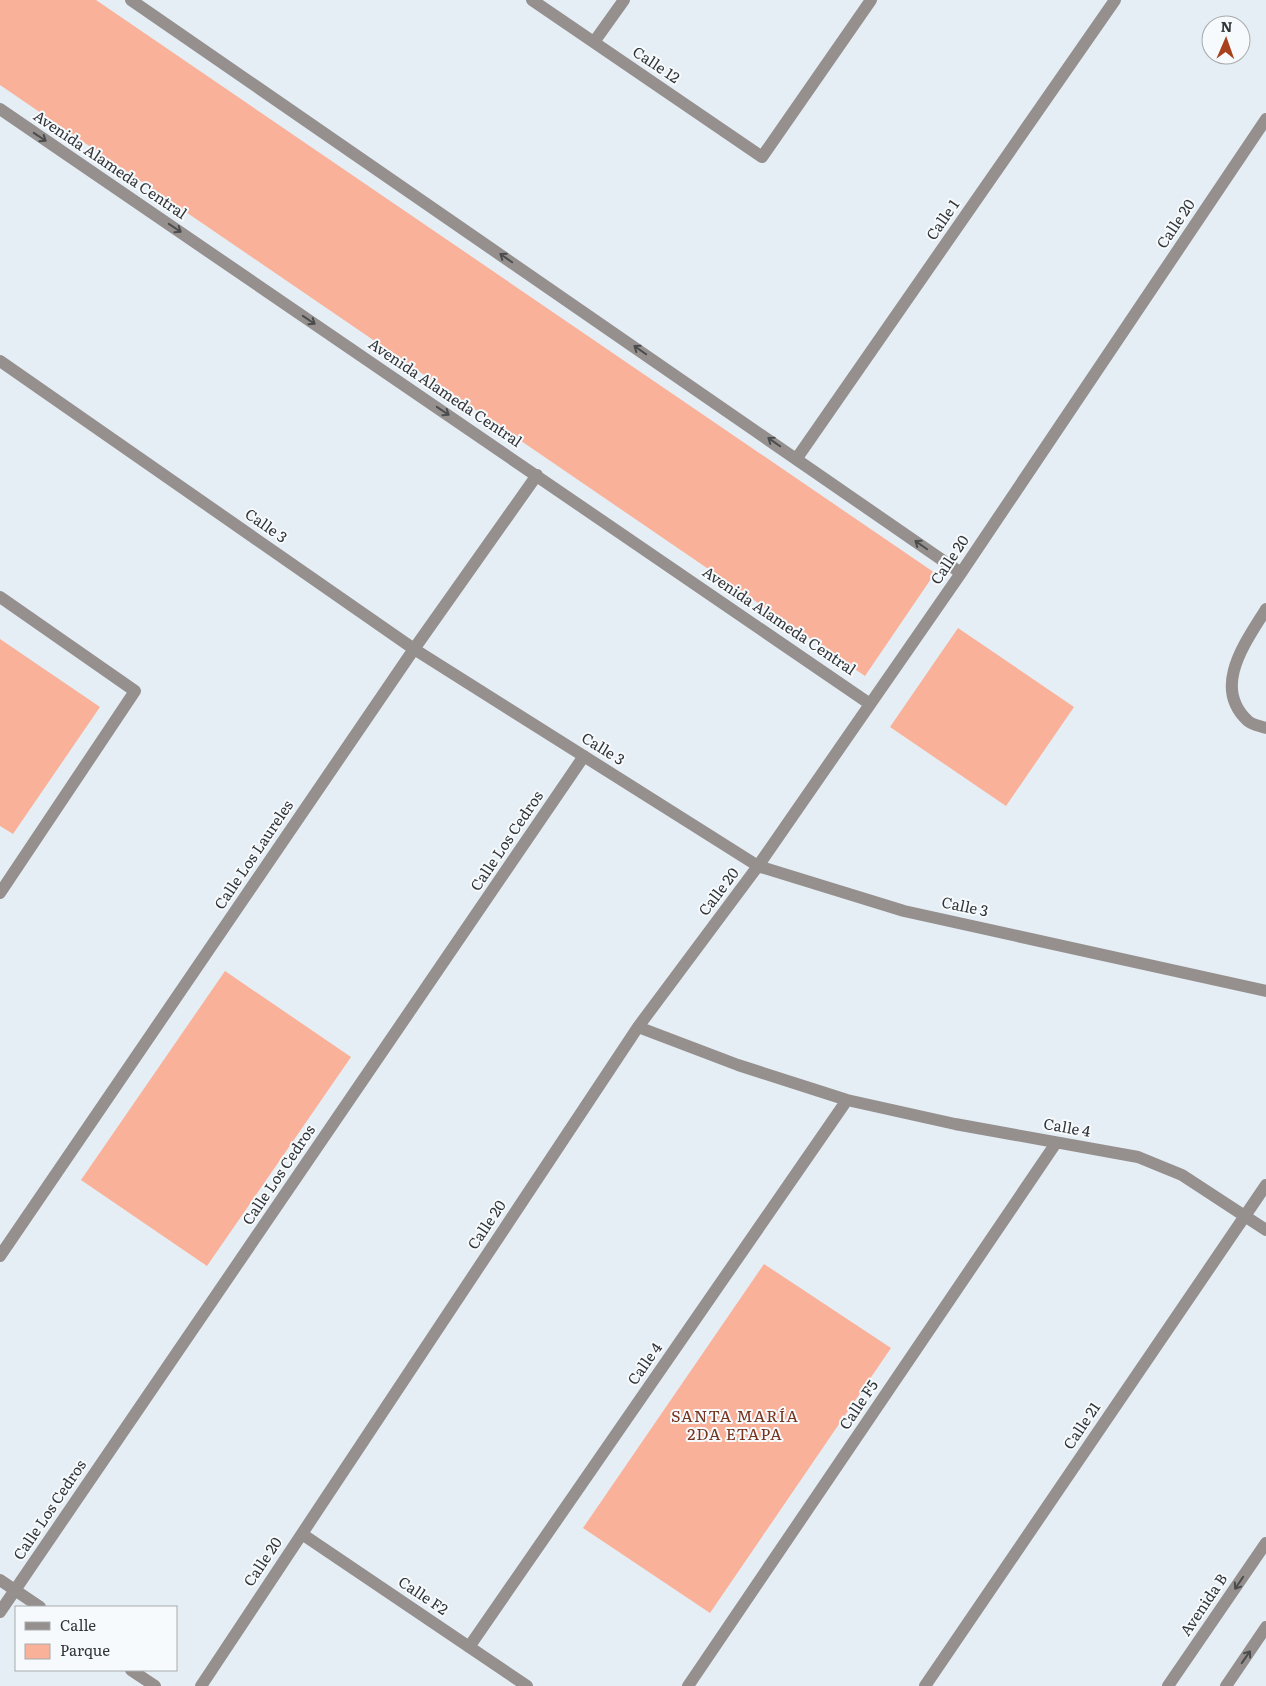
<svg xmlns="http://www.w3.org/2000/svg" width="1266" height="1686" font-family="Literata,serif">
  <rect width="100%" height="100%" fill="#e5eef5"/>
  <path fill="#f9b199" d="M0,0H96L935,573L865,676L0,85Z
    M958,628L1074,707L1006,806L890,727Z
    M0,639L100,707L13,834L0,826Z
    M225,971L351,1057L207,1266L81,1180Z
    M764,1264L891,1348L710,1613L583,1528Z"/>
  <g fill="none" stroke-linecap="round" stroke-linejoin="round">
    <path stroke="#95908e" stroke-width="12" d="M131,0L961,573
      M532,0L762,157L871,0
      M594,42L624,0
      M0,109L870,704
      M0,361L414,649L758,866L904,911L1266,991
      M797,458L1115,0
      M0,597L135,691L0,893
      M1266,609C1246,642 1211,687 1248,721C1252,725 1261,726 1266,728
      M638,1027L738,1065L847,1100L955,1124L1138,1157L1182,1175L1266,1230
      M0,1256L414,649L537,475
      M302,1534L527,1686
      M0,1580L40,1607
      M0,1612L584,756
      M469,1647L847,1100
      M131,1670L155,1686
      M201,1686L638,1027L758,866L961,573L1266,119
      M688,1686L1056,1143
      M925,1686L1266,1185
      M1168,1686L1266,1543
      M1226,1686L1266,1627"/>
  </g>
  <defs><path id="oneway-shaft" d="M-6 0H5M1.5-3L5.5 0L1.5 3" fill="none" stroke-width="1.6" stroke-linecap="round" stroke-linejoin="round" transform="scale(1.25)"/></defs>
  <g stroke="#4a4c4e">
    <use href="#oneway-shaft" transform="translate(40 137) rotate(34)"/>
    <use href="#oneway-shaft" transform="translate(175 228) rotate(34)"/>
    <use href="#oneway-shaft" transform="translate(506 258) rotate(-145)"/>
    <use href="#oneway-shaft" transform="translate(309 320) rotate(34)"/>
    <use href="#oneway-shaft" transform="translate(640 350) rotate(-145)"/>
    <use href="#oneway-shaft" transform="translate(443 411) rotate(34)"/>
    <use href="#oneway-shaft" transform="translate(774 442) rotate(-145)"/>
    <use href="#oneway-shaft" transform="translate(921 545) rotate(-145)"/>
    <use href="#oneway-shaft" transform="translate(1239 1583) rotate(124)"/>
    <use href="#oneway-shaft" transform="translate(1246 1657) rotate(-55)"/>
  </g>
  <g text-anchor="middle" stroke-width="4" stroke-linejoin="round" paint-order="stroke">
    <g font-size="15" fill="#313538" stroke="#f7fafd">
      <text transform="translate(656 65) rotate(34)" y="5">Calle 12</text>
      <text transform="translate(110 165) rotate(34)" y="5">Avenida Alameda Central</text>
      <text transform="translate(943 220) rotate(-55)" y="5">Calle 1</text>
      <text transform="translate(1176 224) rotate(-56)" y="5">Calle 20</text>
      <text transform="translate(445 393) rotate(34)" y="5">Avenida Alameda Central</text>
      <text transform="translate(266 526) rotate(35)" y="5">Calle 3</text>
      <text transform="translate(950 560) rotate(-56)" y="5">Calle 20</text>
      <text transform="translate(779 621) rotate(34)" y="5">Avenida Alameda Central</text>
      <text transform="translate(603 749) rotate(32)" y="5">Calle 3</text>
      <text transform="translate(507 841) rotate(-56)" y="5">Calle Los Cedros</text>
      <text transform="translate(254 855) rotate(-56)" y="5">Calle Los Laureles</text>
      <text transform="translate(719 892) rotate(-53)" y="5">Calle 20</text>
      <text transform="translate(965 907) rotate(12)" y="5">Calle 3</text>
      <text transform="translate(1067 1128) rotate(10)" y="5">Calle 4</text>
      <text transform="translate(279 1175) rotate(-56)" y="5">Calle Los Cedros</text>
      <text transform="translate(487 1225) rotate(-56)" y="5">Calle 20</text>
      <text transform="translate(645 1364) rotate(-55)" y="5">Calle 4</text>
      <text transform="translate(859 1405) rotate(-56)" y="5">Calle F5</text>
      <text transform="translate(1082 1426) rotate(-56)" y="5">Calle 21</text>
      <text transform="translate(50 1510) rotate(-56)" y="5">Calle Los Cedros</text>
      <text transform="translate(263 1562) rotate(-56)" y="5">Calle 20</text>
      <text transform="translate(423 1596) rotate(34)" y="5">Calle F2</text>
      <text transform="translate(1204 1605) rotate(-56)" y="5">Avenida B</text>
    </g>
    <g font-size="16" letter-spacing="1" fill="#75331d" stroke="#f7fafd">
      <text x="735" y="1422">SANTA MARÍA<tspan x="735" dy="18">2DA ETAPA</tspan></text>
    </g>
  </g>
  <rect x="15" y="1606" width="162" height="65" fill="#f7fafd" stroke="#a8abae"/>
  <rect x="25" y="1622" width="25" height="8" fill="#95908e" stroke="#a8abae"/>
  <text x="60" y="1631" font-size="15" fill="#313538">Calle</text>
  <rect x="25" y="1644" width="25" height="15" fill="#f9b199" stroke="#a8abae"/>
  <text x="60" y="1656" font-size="15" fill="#313538">Parque</text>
  <g transform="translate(1226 40) rotate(2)"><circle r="24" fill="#f7fafd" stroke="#a8abae"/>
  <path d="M0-4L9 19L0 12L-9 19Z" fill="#a8411d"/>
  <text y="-8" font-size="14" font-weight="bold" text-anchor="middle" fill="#313538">N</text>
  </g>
</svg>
